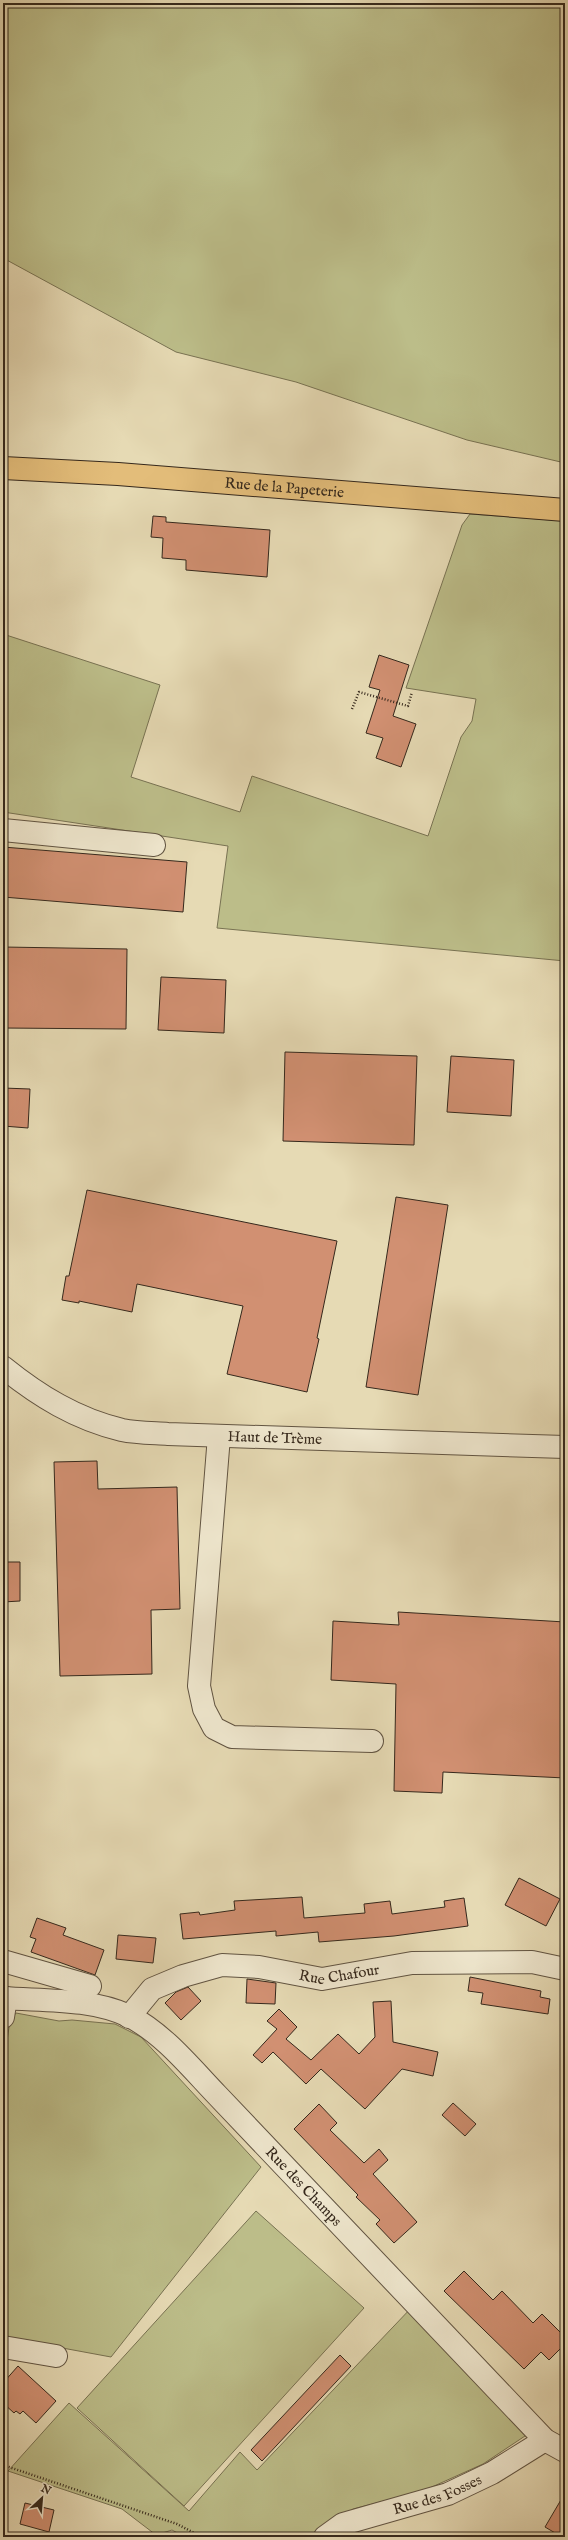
<svg xmlns="http://www.w3.org/2000/svg" width="568" height="2540" viewBox="0 0 568 2540" font-family="'IM FELL English',serif">
  <style>
    .green { fill: #bcbd89; stroke: #787252 }
    .building { fill: #d19072; stroke: #35281c }
    .lines { fill: none; stroke-linecap: round; stroke-linejoin: round }
    .minor-casing { stroke: #615442; stroke-width: 24 }
    .major-casing { stroke: #35281c; stroke-width: 24 }
    .path { stroke: #35281c; stroke-width: 2.5; stroke-dasharray: 1 2; stroke-linecap: butt }
    .minor { stroke: #efe7ce; stroke-width: 22 }
    .major { stroke: #e3bd7a; stroke-width: 22 }
    .labels { text-anchor: middle; stroke-width: 3; stroke-linejoin: round; paint-order: stroke }
    .street-label { font-size: 15px; fill: #35281c; stroke: #efe7ce }
  </style>
  <rect width="100%" height="100%" fill="#e6dab4"/>
  <filter id="stains"><feTurbulence type="fractalNoise" baseFrequency=".005" numOctaves="4"/><feColorMatrix values="0 0 0 0 .2 0 0 0 0 .09 0 0 0 0 .02 0 0 0 .5 -.17"/></filter>
  <radialGradient id="worn" r=".72"><stop offset=".6" stop-color="#630" stop-opacity="0"/><stop offset="1" stop-color="#630" stop-opacity=".3"/></radialGradient>
  <g class="green">
    <polygon points="3,3 565,3 565,463 467,440 296,382 176,352 3,258"/>
    <polygon points="470,514 565,521 565,961 217,928 228,846 3,812 3,634 160,685 131,777 240,812 252,776 428,836 461,737 472,721 476,699 406,688 462,525"/>
    <polygon points="16,2013 59,2021 72,2020 115,2024 141,2037 261,2167 111,2357 3,2337 3,2067 10,2021"/>
    <polygon points="256,2211 364,2308 184,2506 77,2408"/>
    <polygon points="413,2306 534,2430 483,2464 423,2491 353,2509 315,2537 185,2537 172,2530 156,2535 122,2509 8,2471 69,2403 189,2511 240,2452 257,2470"/>
  </g>
  <g class="building">
    <polygon points="153,516 166,517 166,522 270,530 267,577 186,570 186,560 162,558 163,538 151,537"/>
    <polygon points="379,655 409,665 393,716 416,724 401,767 376,758 383,738 366,733 380,690 369,687"/>
    <polygon points="3,847 187,862 183,912 3,897"/>
    <polygon points="3,947 127,949 126,1029 3,1028"/>
    <polygon points="161,977 226,980 224,1033 158,1030"/>
    <polygon points="285,1052 417,1056 414,1145 283,1141"/>
    <polygon points="451,1056 514,1060 511,1116 447,1112"/>
    <polygon points="3,1088 30,1089 28,1128 3,1126"/>
    <polygon points="87,1190 337,1241 317,1338 319,1339 307,1392 227,1374 243,1306 137,1284 132,1312 79,1301 79,1303 62,1300 66,1276 69,1276"/>
    <polygon points="396,1197 448,1205 418,1395 366,1387"/>
    <polygon points="97,1461 98,1489 177,1487 180,1609 151,1610 152,1674 60,1676 54,1462"/>
    <polygon points="3,1562 20,1562 20,1601 3,1602"/>
    <polygon points="398,1612 565,1622 565,1778 443,1772 442,1793 394,1791 396,1684 331,1680 333,1621 399,1625"/>
    <polygon points="519,1878 560,1899 546,1926 505,1905"/>
    <polygon points="302,1897 304,1918 365,1913 364,1904 390,1901 392,1914 445,1907 444,1901 464,1898 468,1926 394,1936 319,1942 318,1932 276,1936 276,1931 183,1939 180,1914 199,1912 200,1915 235,1910 234,1901"/>
    <polygon points="37,1918 66,1928 63,1935 104,1950 95,1975 31,1952 36,1939 30,1937"/>
    <polygon points="118,1935 156,1938 153,1963 116,1959"/>
    <polygon points="470,1977 541,1991 540,1997 550,1999 548,2014 481,2004 483,1993 468,1991"/>
    <polygon points="247,1979 276,1983 275,2004 246,2003"/>
    <polygon points="188,1987 201,2001 181,2020 165,2003 176,1992"/>
    <polygon points="391,2001 393,2042 438,2052 433,2076 402,2069 365,2109 321,2069 306,2084 273,2052 262,2063 253,2055 277,2029 267,2021 279,2009 297,2027 286,2039 311,2060 338,2034 359,2054 375,2037 373,2002"/>
    <polygon points="453,2103 476,2124 465,2136 442,2115"/>
    <polygon points="319,2104 337,2123 330,2130 364,2163 379,2149 388,2160 373,2174 417,2222 394,2243 376,2224 380,2220 356,2197 358,2195 294,2129"/>
    <polygon points="464,2271 493,2300 502,2291 533,2323 542,2314 565,2337 565,2344 549,2360 541,2352 524,2369 444,2291"/>
    <polygon points="340,2355 351,2366 262,2461 251,2450"/>
    <polygon points="18,2366 56,2401 36,2423 23,2411 20,2414 16,2411 14,2413 3,2403 3,2383"/>
    <polygon points="565,2493 565,2537 562,2537 545,2527"/>
    <polygon points="25,2503 54,2510 49,2532 20,2524"/>
  </g>
  <g class="lines">
    <g class="minor-casing">
      <g id="minor">
        <polyline points="3,830 154,845"/>
        <path id="s1" d="M3,1367C39,1396 76,1419 122,1430C136,1433 153,1433 168,1434L565,1447"/>
        <polyline points="219,1436 199,1686 204,1709 214,1728 232,1737 372,1741"/>
        <polyline points="3,1961 90,1986"/>
        <path id="s2" d="M3,1998C45,2001 90,1998 129,2016C163,2033 191,2068 217,2095L545,2440L565,2451"/>
        <polyline points="3,2017 6,1998"/>
        <path id="s3" d="M129,2017L152,1989L183,1976L222,1965L259,1967L322,1979L412,1963L532,1962L565,1969"/>
        <polyline points="3,2347 56,2356"/>
        <path id="s4" d="M325,2537L343,2524L448,2494L492,2473L545,2440"/>
      </g>
    </g>
    <g class="major-casing">
      <g id="major">
        <path id="s5" d="M3,468L118,474L565,510"/>
      </g>
    </g>
    <g class="path">
      <polyline points="352,709 359,692 408,706 412,692"/>
      <polyline points="3,2465 177,2524 202,2537"/>
    </g>
    <use href="#minor" class="minor"/>
    <use href="#major" class="major"/>
  </g>
  <g class="labels">
    <g class="street-label">
      <text dy="5" stroke="none"><textPath href="#s5" startOffset="282">Rue de la Papeterie</textPath></text>
      <text dy="5" stroke="none"><textPath href="#s1" startOffset="289">Haut de Trème</textPath></text>
      <text dy="5" stroke="none"><textPath href="#s3" startOffset="229">Rue Chafour</textPath></text>
      <text dy="5" stroke="none"><textPath href="#s2" startOffset="373">Rue des Champs</textPath></text>
      <text dy="5" stroke="none"><textPath href="#s4" startOffset="121">Rue des Fosses</textPath></text>
    </g>
  </g>
  <rect width="568" height="2540" fill="none" stroke="#e6dab4" stroke-width="16"/>
  <rect x="4" y="4" width="560" height="2532" fill="none" stroke="#35281c" stroke-width="2"/>
  <rect x="8" y="8" width="552" height="2524" fill="none" stroke="#35281c"/>
  <g transform="translate(42 2498) rotate(26)" stroke="#efe7ce" stroke-width="3" paint-order="stroke">
  <path d="M0-3L7 15L0 10L-7 15Z" fill="#35281c"/>
  <text y="-6" font-size="11" font-weight="bold" text-anchor="middle" fill="#35281c">N</text>
  </g>
  <rect width="100%" height="100%" filter="url(#stains)"/>
  <rect width="100%" height="100%" fill="url(#worn)"/>
</svg>
